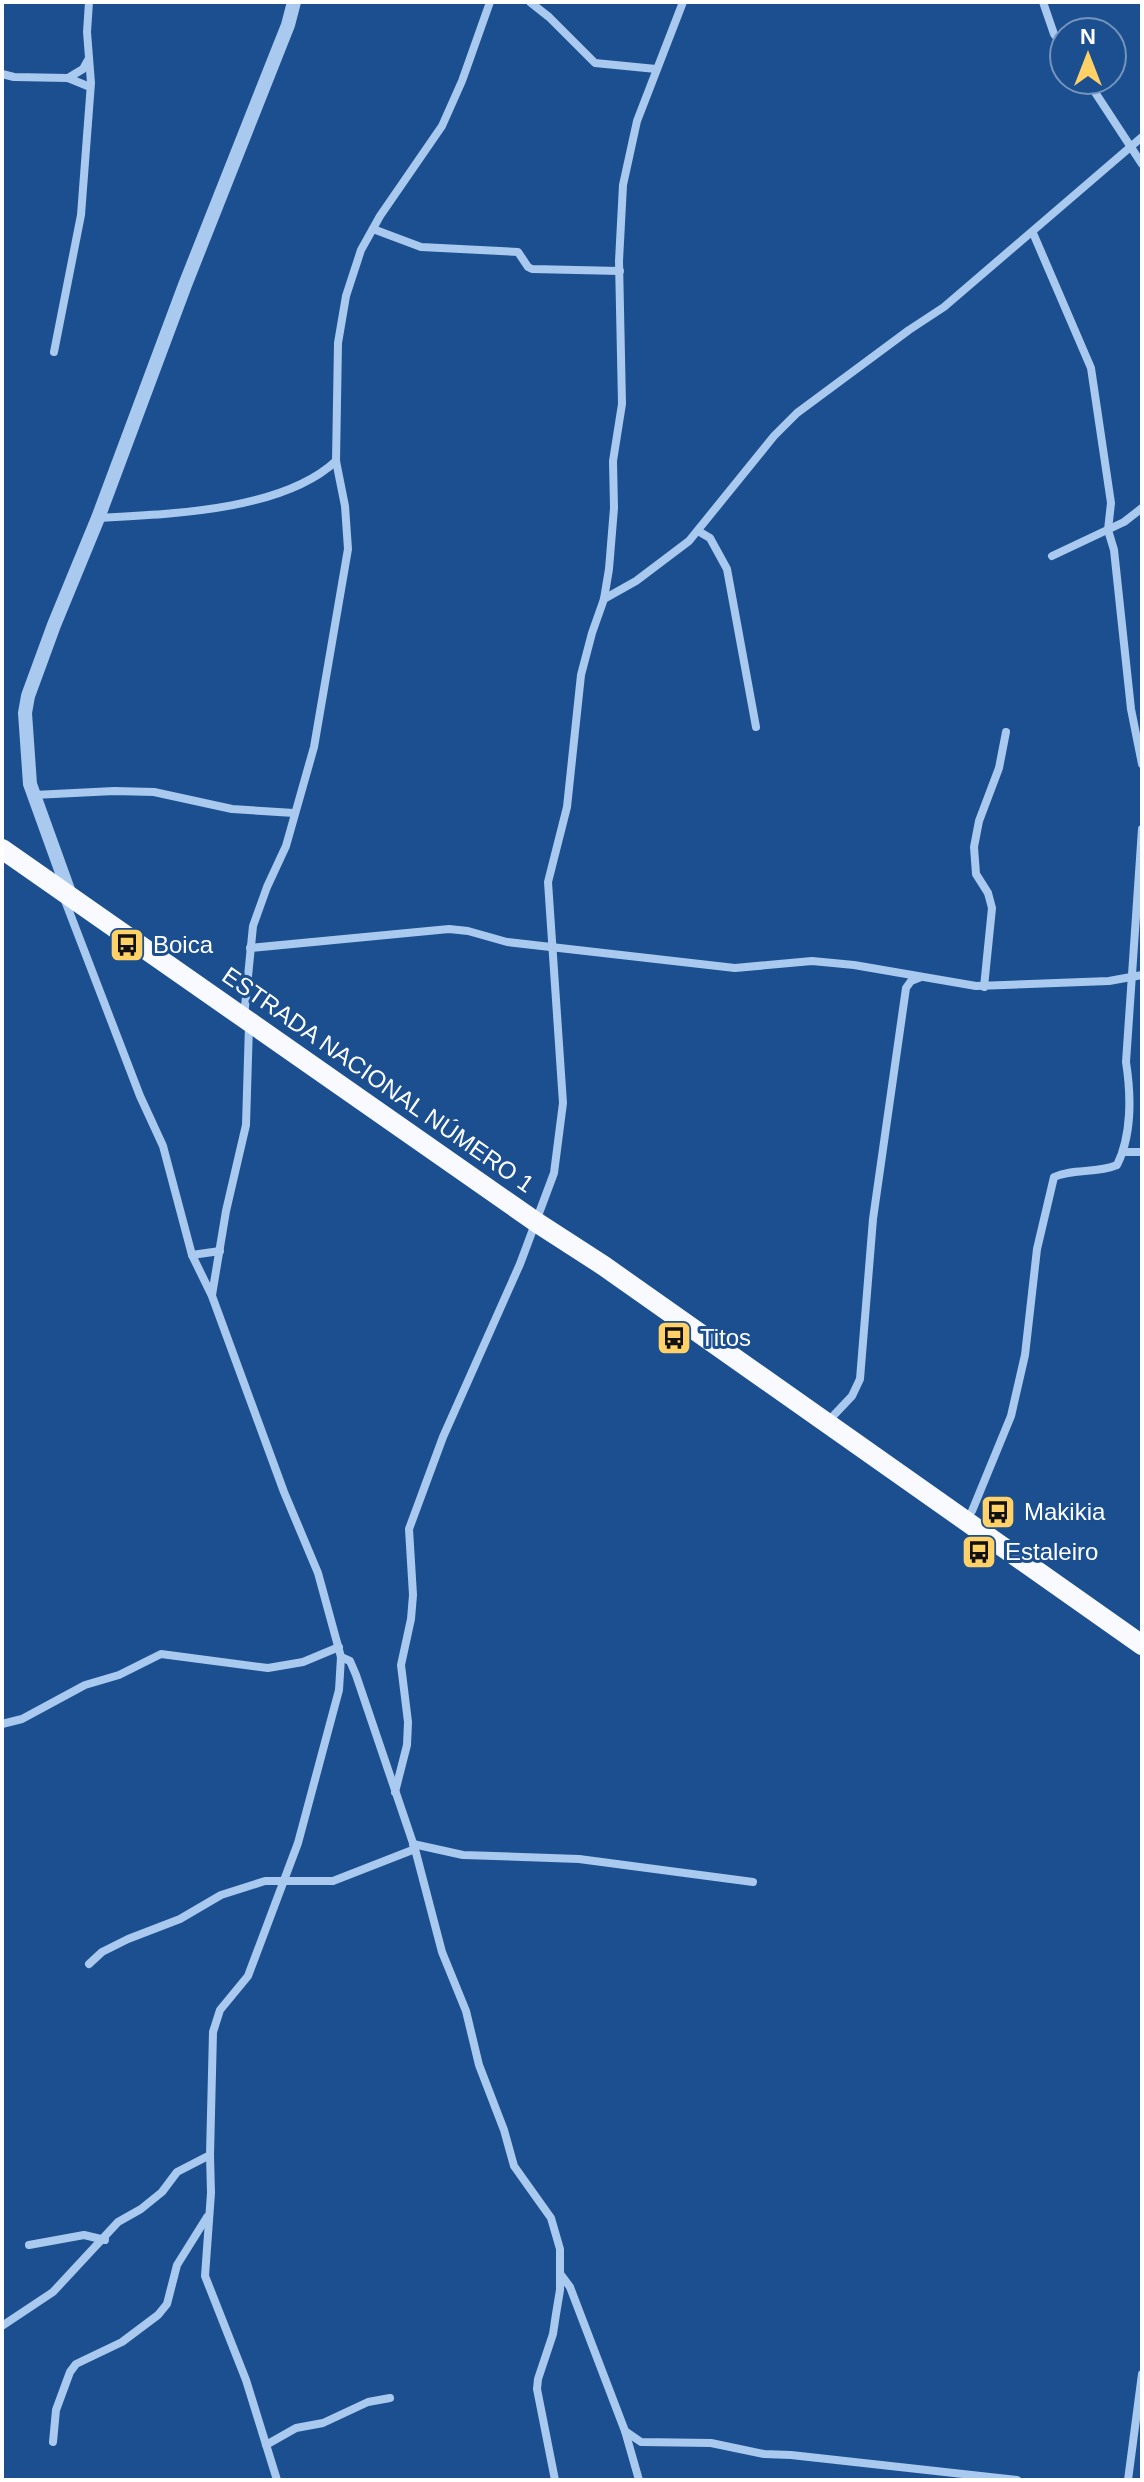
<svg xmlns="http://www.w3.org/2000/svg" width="1144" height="2482" viewBox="0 0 1144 2482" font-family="Arial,sans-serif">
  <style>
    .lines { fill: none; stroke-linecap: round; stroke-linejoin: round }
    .minor { stroke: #a9c9ee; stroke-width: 8 }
    .tertiary { stroke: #a9c9ee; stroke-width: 14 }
    .trunk { stroke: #f8faff; stroke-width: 20 }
    .labels { text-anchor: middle; stroke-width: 6; stroke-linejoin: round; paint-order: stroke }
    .poi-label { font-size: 24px; fill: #fff; stroke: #1b4f8f; text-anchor: start }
    .street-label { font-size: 24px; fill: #fff; stroke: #1b4f8f }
  </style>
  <rect width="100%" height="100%" fill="#1b4f8f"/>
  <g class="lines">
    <g class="minor">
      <polyline points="530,2 549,17 595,63 656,69"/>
      <polyline points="1043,2 1054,34 1064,48"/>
      <polyline points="2,74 14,77 68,78 90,87"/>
      <polyline points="68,78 83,69 88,60"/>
      <polyline points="1087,80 1142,164"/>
      <polyline points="373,229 421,247 518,252 528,267 532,269 620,271"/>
      <polyline points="1033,233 1091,368 1111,503 1108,530 1114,550 1131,709 1142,764"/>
      <polyline points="54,352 81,215 91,83 87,32 89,2"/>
      <path d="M98,518C170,514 282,511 336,461"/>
      <polyline points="698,531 710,538 727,569 756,727"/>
      <polyline points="1052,556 1124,522 1142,508"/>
      <polyline points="604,599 636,581 689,541 774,436 797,413 909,330 944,307 1142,137"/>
      <polyline points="34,795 114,791 154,792 232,809 294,813"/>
      <polyline points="64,898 140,1096 163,1146 192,1255 212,1296 284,1492 318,1573 341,1657 339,1690 298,1843 248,1976 220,2010 213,2032 210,2155 211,2193 205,2276 246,2380 277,2480"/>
      <polyline points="250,948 449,929 468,931 507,942 735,968 812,961 854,965 976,986 1109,981 1142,975"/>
      <polyline points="984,987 992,908 988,893 976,874 974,847 979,821 999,768 1006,732"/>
      <polyline points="244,1017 253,926 267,887 286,846 314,747 348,549 345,506 336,461 338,343 346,296 361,250 380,216 442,126 462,81 490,2"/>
      <polyline points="1124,1152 1142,1152"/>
      <polyline points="192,1255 220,1251"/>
      <polyline points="212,1295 226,1211 246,1125 249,1025"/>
      <polyline points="834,1415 852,1396 860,1379 873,1219 906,988 911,981 921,977"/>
      <path d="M972,1511L1011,1416L1025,1355L1037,1249L1054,1177C1073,1168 1096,1174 1117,1165C1132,1135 1131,1094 1126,1062L1142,829"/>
      <polyline points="341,1657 350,1661 356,1675 415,1849 442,1952 466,2011 479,2065 504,2130 514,2166 551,2218 560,2249 560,2290 556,2314 553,2334 538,2379 537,2389 555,2480"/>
      <polyline points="2,1724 22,1719 85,1685 119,1675 161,1654 268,1668 303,1662 339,1647"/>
      <polyline points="395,1792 407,1745 408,1722 401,1665 411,1619 413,1595 409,1529 443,1437 520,1264 554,1173 563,1103 548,882 567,807 581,675 592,633 604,599 609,569 614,508 613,461 622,404 619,261 623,185 637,121 683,2"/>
      <polyline points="413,1844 463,1855 579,1859 753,1882"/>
      <polyline points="89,1964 102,1952 128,1939 180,1919 221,1895 265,1881 333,1881 415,1849"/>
      <polyline points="29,2245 84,2235 105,2240"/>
      <polyline points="561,2275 570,2287 625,2431 641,2442 711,2443 764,2454 791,2455 1017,2480"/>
      <polyline points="2,2326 53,2292 118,2222 141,2209 162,2192 177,2172 210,2155"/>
      <polyline points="625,2431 639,2480"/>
      <polyline points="53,2442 56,2410 70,2372 76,2364 122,2342 158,2315 167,2304 177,2265 207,2217"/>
      <polyline points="266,2445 296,2428 323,2423 368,2402 390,2398"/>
      <polyline points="1128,2480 1142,2374"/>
    </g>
    <polyline class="tertiary" points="70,895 30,784 25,713 28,696 54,625 98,518 185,285 288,25 294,2"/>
    <polyline class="trunk" points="2,849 536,1222 604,1266 1142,1645"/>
  </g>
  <defs>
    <g id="bus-square" transform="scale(1.8)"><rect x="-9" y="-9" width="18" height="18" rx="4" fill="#ffd166" stroke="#1b4f8f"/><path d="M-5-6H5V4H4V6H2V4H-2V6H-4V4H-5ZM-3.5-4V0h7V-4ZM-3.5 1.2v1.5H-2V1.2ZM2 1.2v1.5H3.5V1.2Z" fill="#111"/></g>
  </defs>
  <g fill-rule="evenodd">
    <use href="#bus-square" x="127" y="945"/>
    <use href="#bus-square" x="674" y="1338"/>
    <use href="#bus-square" x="998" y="1512"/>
    <use href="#bus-square" x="979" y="1552"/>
  </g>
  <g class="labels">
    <g class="poi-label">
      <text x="153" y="953">Boica</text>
      <text x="700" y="1346">Titos</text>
      <text x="1024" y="1520">Makikia</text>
      <text x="1005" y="1560">Estaleiro</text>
    </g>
    <g class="street-label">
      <text transform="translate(378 1080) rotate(35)" y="8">ESTRADA NACIONAL NÚMERO 1</text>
    </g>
  </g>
  <rect width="1144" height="2482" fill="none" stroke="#ffffff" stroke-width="8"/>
  <g transform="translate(1088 56)"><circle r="38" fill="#1b4f8f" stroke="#7695bc" stroke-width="2"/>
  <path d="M0-6L14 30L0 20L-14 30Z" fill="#ffd166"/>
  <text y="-12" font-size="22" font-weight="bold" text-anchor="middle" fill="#ffffff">N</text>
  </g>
</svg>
